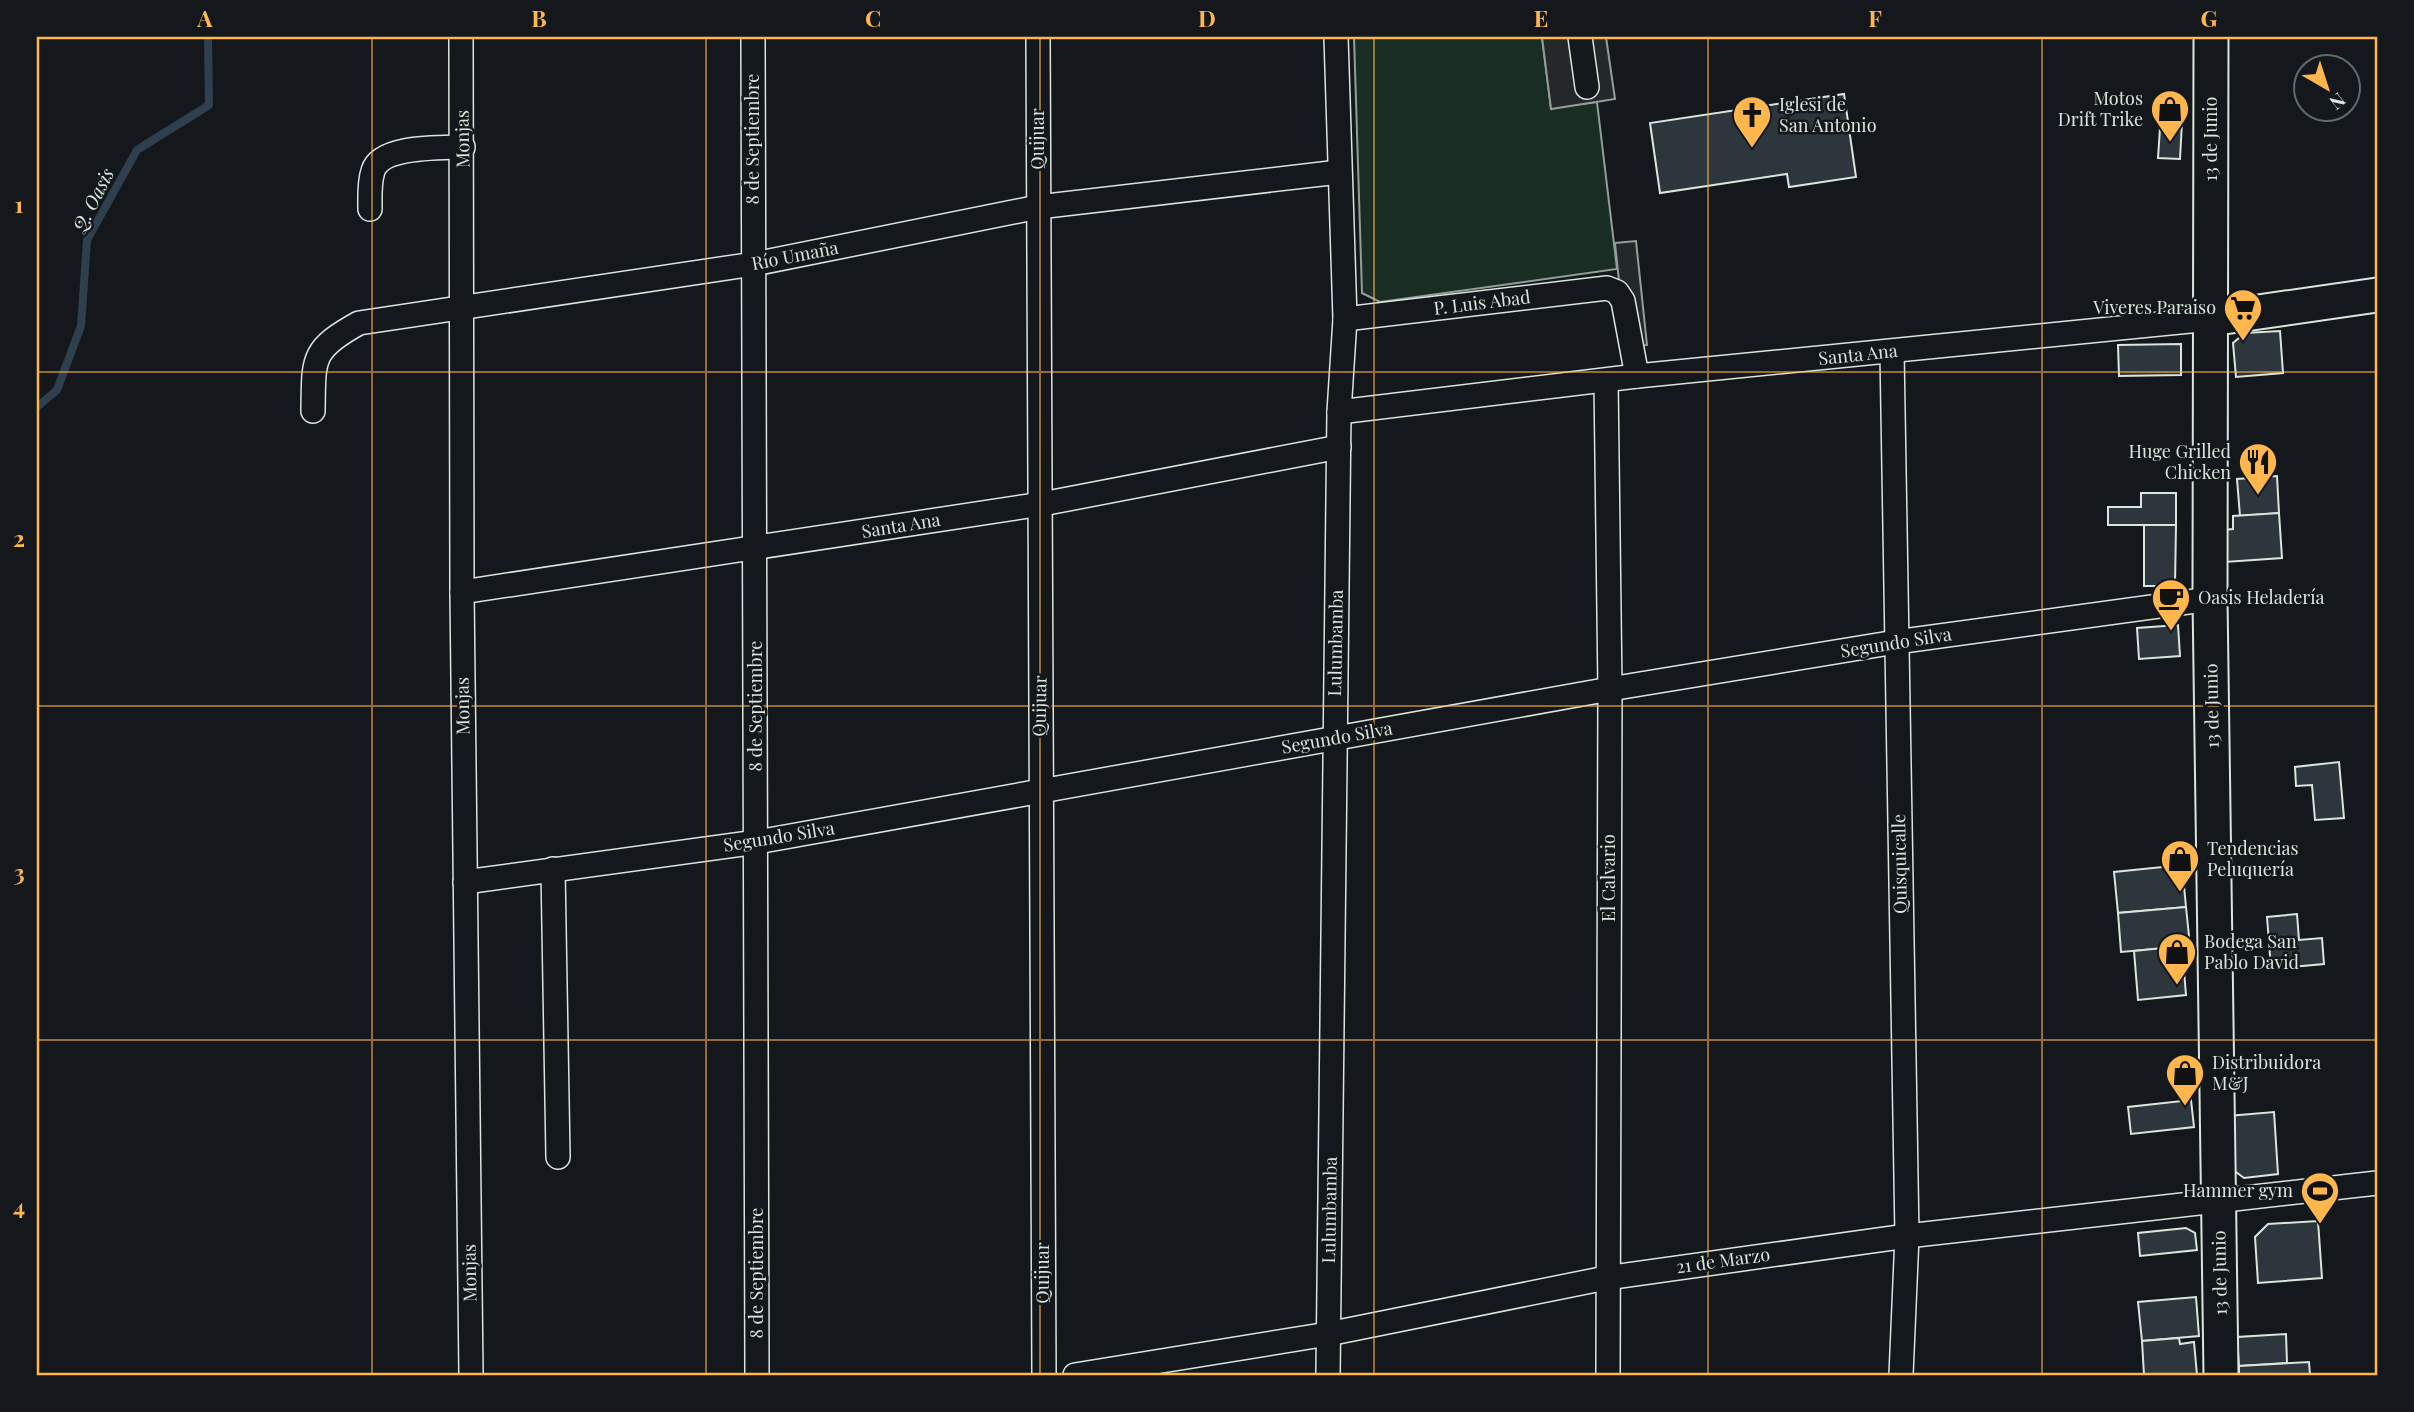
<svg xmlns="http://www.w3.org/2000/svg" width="2414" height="1412" viewBox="0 0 2414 1412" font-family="'Playfair Display',serif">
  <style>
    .green { fill: #1a2d24; stroke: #939e99; stroke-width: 2 }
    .parking { fill: #24282b; stroke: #939e99; stroke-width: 2 }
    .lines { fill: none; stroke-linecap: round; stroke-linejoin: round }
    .stream { stroke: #2f3f4d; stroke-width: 8 }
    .building { fill: #2c363c; stroke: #d8e6dc; stroke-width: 2 }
    .street-casing { stroke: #d8e6dc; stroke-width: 26 }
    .secondary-casing { stroke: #d8e6dc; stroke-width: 37 }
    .street { stroke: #14181c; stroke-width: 23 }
    .secondary { stroke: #14181c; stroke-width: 33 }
    .grid { fill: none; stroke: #ffb74d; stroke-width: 2; stroke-opacity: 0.55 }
    .labels { text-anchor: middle; stroke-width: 5; stroke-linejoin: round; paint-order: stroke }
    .poi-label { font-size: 18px; fill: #d8e6dc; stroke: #14181c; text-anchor: start }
    .street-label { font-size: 18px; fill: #d8e6dc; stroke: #14181c }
    .water-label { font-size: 19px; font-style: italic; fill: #d8e6dc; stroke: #14181c }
    .neatline { fill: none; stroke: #ffb74d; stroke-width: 2.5 }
    .grid-label { font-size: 23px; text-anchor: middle; font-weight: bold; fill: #ffb74d }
  </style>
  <rect width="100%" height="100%" fill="#14181c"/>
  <polygon class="green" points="1354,37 1542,37 1551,108 1597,102 1617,269 1380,302 1362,293"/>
  <g class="parking">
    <polygon points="1542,37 1606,37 1615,99 1551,109"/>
    <polygon points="1636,241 1647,345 1626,348 1615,243"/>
  </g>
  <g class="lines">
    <polyline class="stream" points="37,407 57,390 81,326 87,240 137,150 209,105 208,37"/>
  </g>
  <g class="building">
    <polygon points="1844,94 1856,177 1789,187 1787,174 1660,193 1650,123"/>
    <polygon points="2182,122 2180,159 2158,158 2160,128"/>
    <polygon points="2280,331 2283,373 2236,377 2233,343 2245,333"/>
    <polygon points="2181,344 2181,375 2119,376 2118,345"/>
    <polygon points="2277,476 2279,513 2240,516 2237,479"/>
    <polygon points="2141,493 2176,493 2176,525 2108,525 2108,507 2141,507"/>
    <polygon points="2279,513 2282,558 2225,562 2223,530 2233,529 2233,516"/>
    <polygon points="2144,525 2176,525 2175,586 2144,586"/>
    <polygon points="2178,625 2180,656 2139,659 2137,628"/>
    <polygon points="2339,762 2344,818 2315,820 2312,785 2296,786 2295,767"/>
    <polygon points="2182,865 2186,907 2118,913 2114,872"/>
    <polygon points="2186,907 2190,946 2121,952 2118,913"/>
    <polygon points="2297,914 2299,940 2322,938 2324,964 2271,969 2267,917"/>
    <polygon points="2182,946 2186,995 2138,1000 2134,951"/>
    <polygon points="2191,1100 2194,1127 2131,1134 2128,1107"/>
    <polygon points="2274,1112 2278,1174 2244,1178 2232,1169 2228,1116"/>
    <polygon points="2318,1221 2322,1278 2258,1283 2255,1237 2268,1224"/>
    <polygon points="2186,1228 2195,1233 2197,1250 2140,1256 2138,1233"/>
    <polygon points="2196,1297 2199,1336 2142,1341 2138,1302"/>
    <polygon points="2286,1334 2287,1363 2239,1366 2237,1337"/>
    <polygon points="2179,1338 2180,1344 2194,1342 2197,1375 2144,1375 2142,1341"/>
    <polygon points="2309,1362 2310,1375 2239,1375 2239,1366"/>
  </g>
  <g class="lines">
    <g class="street-casing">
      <g id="street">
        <polyline points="461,37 462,592 471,1375"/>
        <polyline points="753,37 757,1375"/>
        <polyline points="1038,37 1044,1375"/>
        <polyline points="1580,37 1587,87"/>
        <path d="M370,209C370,197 369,183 373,171C381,145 441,148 463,147"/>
        <polyline points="1345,319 1607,288 1617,292 1623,301 1637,376"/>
        <polyline points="1892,352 1907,1236 1901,1375"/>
        <polyline points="1606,381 1610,689 1608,1375"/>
        <path d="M313,411C314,359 310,350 359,323L754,264L1038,207L1339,172"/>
        <polyline points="1339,412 1637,376 2210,319"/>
        <polyline points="462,592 1042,504 1339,447"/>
        <polyline points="553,869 558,1157"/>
        <polyline points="465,882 757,842 1610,689 1896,642 2210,599"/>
        <polyline points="1075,1375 1328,1334 1606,1278 1907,1236 2377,1183"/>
        <polyline points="1328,1375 1339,412 1345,319 1336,37"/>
      </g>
    </g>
    <g class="secondary-casing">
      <g id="secondary">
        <polyline points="2211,37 2210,599 2221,1375"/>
        <polyline points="2210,319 2377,295"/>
      </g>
    </g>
    <use href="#street" class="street"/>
    <use href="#secondary" class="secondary"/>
  </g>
  <path class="grid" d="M372,37V1375M706,37V1375M1040,37V1375M1374,37V1375M1708,37V1375M2042,37V1375M37,372H2377M37,706H2377M37,1040H2377"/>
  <defs>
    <g id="shop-pin" transform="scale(2.0125)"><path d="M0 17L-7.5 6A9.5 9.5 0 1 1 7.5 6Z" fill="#ffb74d" stroke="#14181c"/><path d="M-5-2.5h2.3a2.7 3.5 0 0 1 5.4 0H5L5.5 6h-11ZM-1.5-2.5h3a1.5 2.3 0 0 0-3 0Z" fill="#111"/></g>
    <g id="church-pin" transform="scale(2.0125)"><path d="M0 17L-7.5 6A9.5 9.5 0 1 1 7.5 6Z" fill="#ffb74d" stroke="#14181c"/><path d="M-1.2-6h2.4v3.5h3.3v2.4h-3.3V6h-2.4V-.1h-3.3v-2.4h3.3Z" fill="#111"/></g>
    <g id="supermarket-pin" transform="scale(2.0125)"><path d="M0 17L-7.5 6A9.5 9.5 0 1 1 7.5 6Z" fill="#ffb74d" stroke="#14181c"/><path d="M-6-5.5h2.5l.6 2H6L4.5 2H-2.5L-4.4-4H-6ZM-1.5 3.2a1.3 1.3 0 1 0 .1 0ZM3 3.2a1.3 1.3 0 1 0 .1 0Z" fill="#111"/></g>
    <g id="restaurant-pin" transform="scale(2.0125)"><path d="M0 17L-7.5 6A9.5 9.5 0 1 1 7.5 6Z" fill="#ffb74d" stroke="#14181c"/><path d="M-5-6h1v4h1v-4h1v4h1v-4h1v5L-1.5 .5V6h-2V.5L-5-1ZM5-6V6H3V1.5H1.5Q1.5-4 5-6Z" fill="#111"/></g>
    <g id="cafe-pin" transform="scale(2.0125)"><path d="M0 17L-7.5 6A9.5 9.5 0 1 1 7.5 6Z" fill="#ffb74d" stroke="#14181c"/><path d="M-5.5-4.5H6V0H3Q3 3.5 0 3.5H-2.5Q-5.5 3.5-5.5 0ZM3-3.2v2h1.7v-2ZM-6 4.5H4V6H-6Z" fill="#111"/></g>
    <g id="stadium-pin" transform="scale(2.0125)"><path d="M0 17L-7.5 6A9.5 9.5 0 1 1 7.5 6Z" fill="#ffb74d" stroke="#14181c"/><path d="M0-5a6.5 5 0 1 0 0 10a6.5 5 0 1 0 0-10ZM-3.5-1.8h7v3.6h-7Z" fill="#111"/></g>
  </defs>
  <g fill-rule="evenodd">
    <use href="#shop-pin" x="2170" y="109"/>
    <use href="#church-pin" x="1752" y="115"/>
    <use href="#supermarket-pin" x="2243" y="308"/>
    <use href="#restaurant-pin" x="2258" y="462"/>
    <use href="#cafe-pin" x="2171" y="598"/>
    <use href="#shop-pin" x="2180" y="859"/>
    <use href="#shop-pin" x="2177" y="952"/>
    <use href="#shop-pin" x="2185" y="1073"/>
    <use href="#stadium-pin" x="2320" y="1191"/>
  </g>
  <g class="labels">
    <g class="poi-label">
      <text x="2143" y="105" text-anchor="end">Motos<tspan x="2143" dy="21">Drift Trike</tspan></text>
      <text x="1779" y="111">Iglesi de<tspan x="1779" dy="21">San Antonio</tspan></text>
      <text x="2216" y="314" text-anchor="end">Viveres Paraiso</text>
      <text x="2231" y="458" text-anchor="end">Huge Grilled<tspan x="2231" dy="21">Chicken</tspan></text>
      <text x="2198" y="604">Oasis Heladería</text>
      <text x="2207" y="855">Tendencias<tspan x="2207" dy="21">Peluquería</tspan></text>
      <text x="2204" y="948">Bodega San<tspan x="2204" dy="21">Pablo David</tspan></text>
      <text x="2212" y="1069">Distribuidora<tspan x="2212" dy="21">M&amp;J</tspan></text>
      <text x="2293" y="1197" text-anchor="end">Hammer gym</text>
    </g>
    <g class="street-label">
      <text transform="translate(463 139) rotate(-91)" y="6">Monjas</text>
      <text transform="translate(753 139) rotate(-90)" y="6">8 de Septiembre</text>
      <text transform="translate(1038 139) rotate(-90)" y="6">Quijuar</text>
      <text transform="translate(2211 139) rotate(-90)" y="6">13 de Junio</text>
      <text transform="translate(795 256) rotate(-11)" y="6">Río Umaña</text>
      <text transform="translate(1482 303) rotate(-7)" y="6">P. Luis Abad</text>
      <text transform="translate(1858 355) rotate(-6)" y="6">Santa Ana</text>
      <text transform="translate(901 526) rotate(-9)" y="6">Santa Ana</text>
      <text transform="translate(1336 643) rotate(-89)" y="6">Lulumbamba</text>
      <text transform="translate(1896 643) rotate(-9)" y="6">Segundo Silva</text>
      <text transform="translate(463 706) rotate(-91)" y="6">Monjas</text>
      <text transform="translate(756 706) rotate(-90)" y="6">8 de Septiembre</text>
      <text transform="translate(1040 706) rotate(-89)" y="6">Quijuar</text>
      <text transform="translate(2212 706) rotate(-91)" y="6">13 de Junio</text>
      <text transform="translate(1337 738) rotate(-10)" y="6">Segundo Silva</text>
      <text transform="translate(779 837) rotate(-9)" y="6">Segundo Silva</text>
      <text transform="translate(1900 864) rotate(-91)" y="6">Quisquicalle</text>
      <text transform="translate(1609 878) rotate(-90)" y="6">El Calvario</text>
      <text transform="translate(1330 1210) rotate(-89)" y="6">Lulumbamba</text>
      <text transform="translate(1723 1261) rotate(-8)" y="6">21 de Marzo</text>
      <text transform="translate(470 1273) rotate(-91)" y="6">Monjas</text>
      <text transform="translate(757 1273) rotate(-90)" y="6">8 de Septiembre</text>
      <text transform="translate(1043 1273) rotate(-90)" y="6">Quijuar</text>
      <text transform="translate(2220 1273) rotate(-91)" y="6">13 de Junio</text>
    </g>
    <g class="water-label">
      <text transform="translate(93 200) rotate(-63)" y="7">Q. Oasis</text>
    </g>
  </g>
  <rect width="2414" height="1412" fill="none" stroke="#14181c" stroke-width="77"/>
  <g transform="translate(2327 88) rotate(141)"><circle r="33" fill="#14181c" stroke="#626a69" stroke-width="2"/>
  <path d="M0-5L12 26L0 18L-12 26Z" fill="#ffb74d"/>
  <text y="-10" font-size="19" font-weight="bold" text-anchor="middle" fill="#d8e6dc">N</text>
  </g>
  <rect x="38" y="38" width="2338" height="1336" class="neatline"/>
  <g class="grid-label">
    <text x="205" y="27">A</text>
    <text x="539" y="27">B</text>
    <text x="873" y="27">C</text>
    <text x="1207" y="27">D</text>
    <text x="1541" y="27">E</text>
    <text x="1875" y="27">F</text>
    <text x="2209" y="27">G</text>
    <text x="19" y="213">1</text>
    <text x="19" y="547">2</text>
    <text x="19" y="881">3</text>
    <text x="19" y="1215">4</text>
  </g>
</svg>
